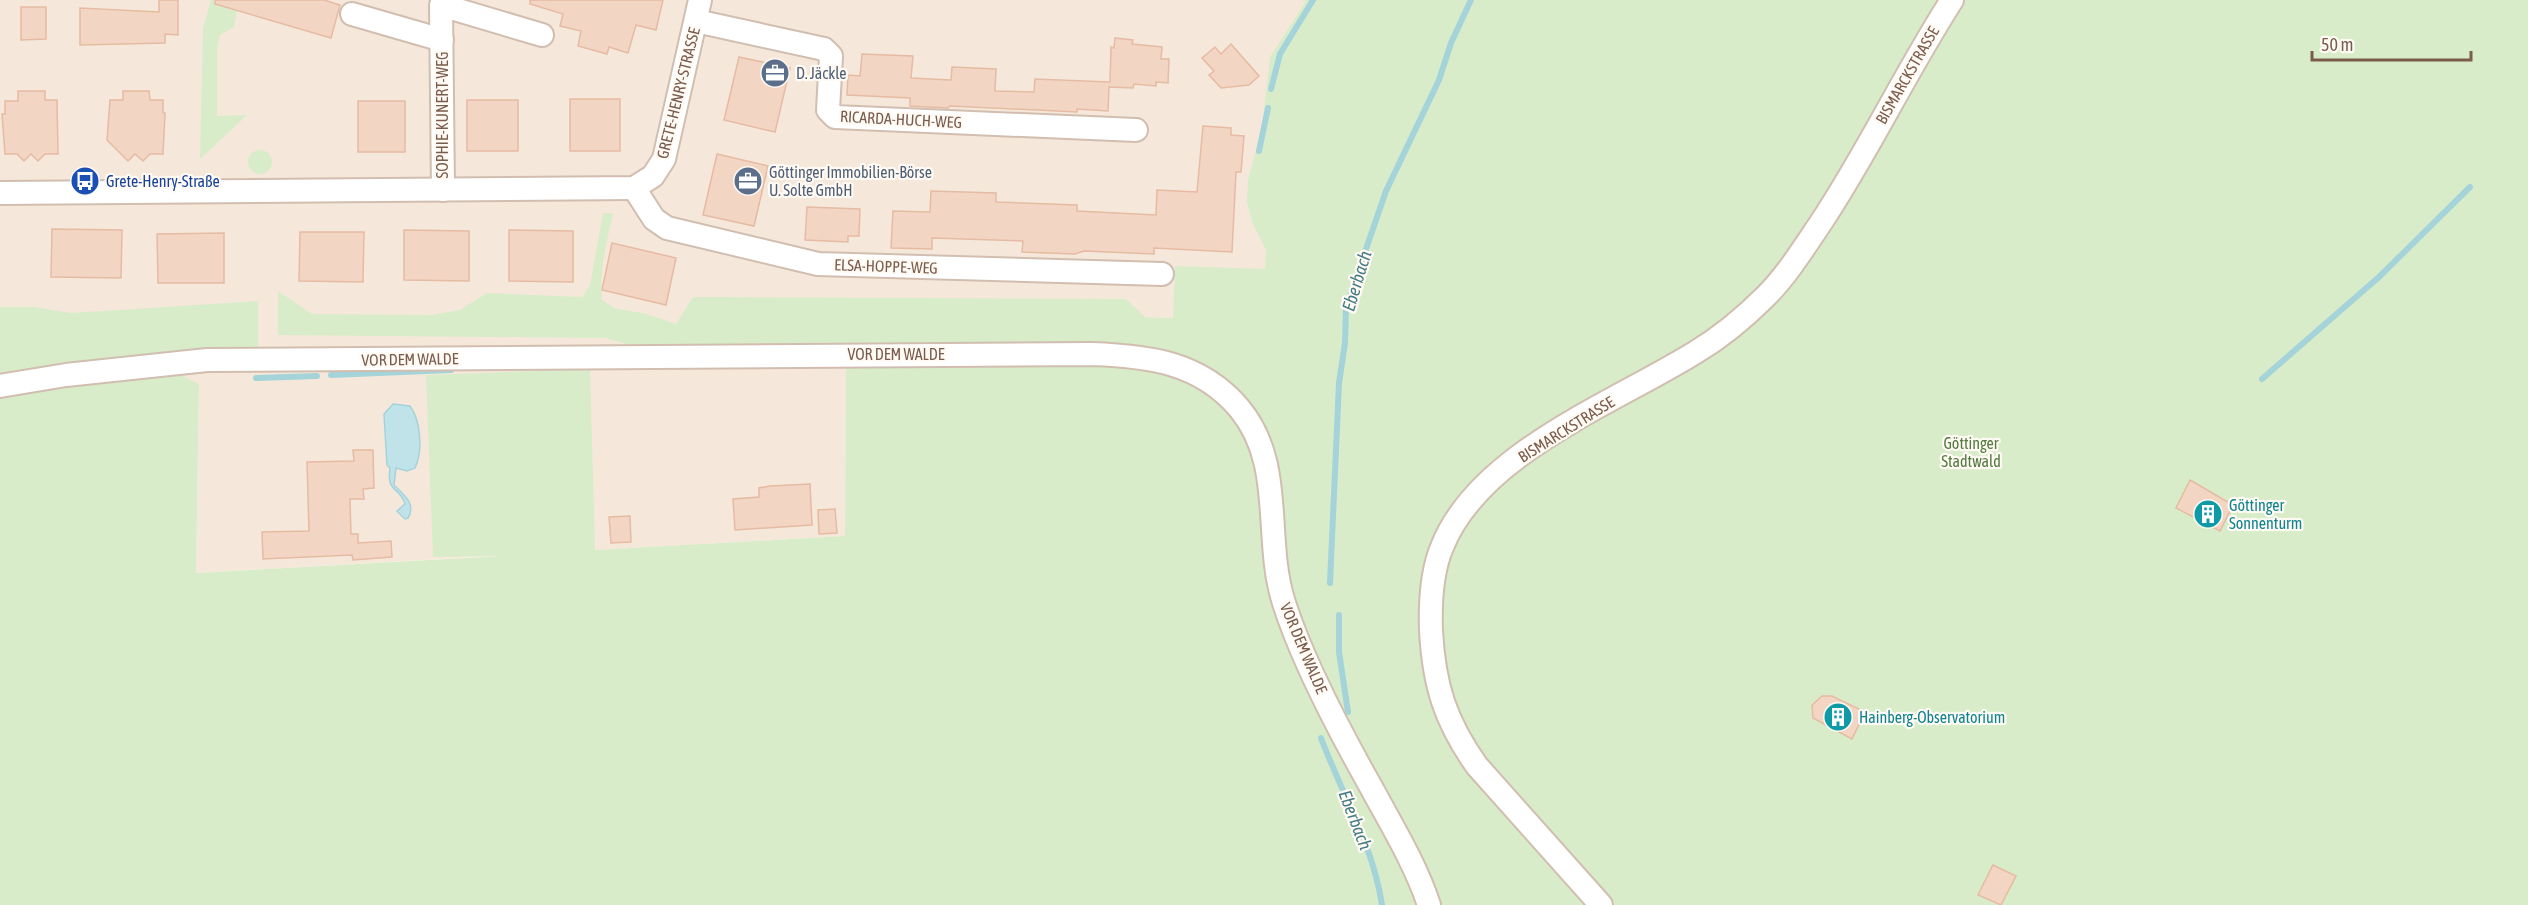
<svg xmlns="http://www.w3.org/2000/svg" width="2528" height="905" viewBox="0 0 2528 905" font-family="'Asap Condensed',sans-serif">
  <style>
    .residential { fill: #f5e8da }
    .green { fill: #d8ecc9 }
    .water { fill: #bfe3e8; stroke: #a5d3da; stroke-width: 1.5 }
    .lines { fill: none; stroke-linecap: round; stroke-linejoin: round }
    .stream { stroke: #a5d3da; stroke-width: 6 }
    .building { fill: #f3d5c3; stroke: #e6bba3; stroke-width: 1.5 }
    .street-casing { stroke: #d1beb0; stroke-width: 26 }
    .street { stroke: #fff; stroke-width: 22 }
    .labels { text-anchor: middle; stroke-width: 4.5; stroke-linejoin: round; paint-order: stroke }
    .service-label { font-size: 16px; fill: #4e5e75; stroke: #fffaf3; text-anchor: start }
    .street-label { font-size: 16px; fill: #7a5c4d; stroke: #fffaf3 }
    .transit-label { font-size: 16px; fill: #164399; stroke: #fffaf3; text-anchor: start }
    .park-label { font-size: 16px; fill: #537a41; stroke: #fffaf3 }
    .culture-label { font-size: 16px; fill: #0d838f; stroke: #fffaf3; text-anchor: start }
    .water-label { font-size: 18px; font-style: italic; fill: #437c86; stroke: #fffaf3 }
  </style>
  <rect width="100%" height="100%" fill="#fdf6ec"/>
  <polygon class="residential" points="0,0 1350,0 1299,295 1174,318 1145,317 846,350 845,536 196,573 199,384 0,395"/>
  <g class="green">
    <polygon points="211,0 239,0 234,27 220,35 217,49 217,116 247,115 200,159 203,28"/>
    <path d="M1300,0H2528V905H0V395L177,373L199,384L196,573L501,556L433,557L426,375L590,369L595,550L845,536L846,350L642,348L605,338L278,335V291L312,314L432,315L460,310L487,293L582,297L590,285L603,213H613C607,242 599,270 602,300L614,308L647,314L676,324L693,297L1126,299L1145,317L1173,318L1175,266L1265,269L1266,250L1253,224L1247,203L1248,180L1262,128L1270,57L1306,1Z"/>
    <circle cx="260" cy="162" r="12"/>
    <polygon points="258,301 258,351 0,375 0,307 35,307 71,313"/>
  </g>
  <path class="water" d="M393,404L410,406C421,421 423,451 415,468L407,471L396,468L394,485C403,494 417,504 408,518L405,519L397,511L405,504C400,486 386,494 390,468L387,465L384,414Z"/>
  <g class="lines">
    <g class="stream">
      <polyline points="1271,89 1280,54 1313,0"/>
      <polyline points="1259,151 1268,108"/>
      <polyline points="331,375 451,370"/>
      <polyline points="256,378 317,376"/>
      <polyline points="2262,379 2379,277 2470,187"/>
      <polyline points="1330,583 1339,383 1345,343 1346,307 1386,191 1439,80 1451,43 1471,0"/>
      <polyline points="1339,615 1339,652 1348,712"/>
      <path d="M1321,738C1342,794 1373,845 1382,905"/>
    </g>
  </g>
  <g class="building">
    <polygon points="159,0 178,0 178,35 165,34 165,43 80,45 80,8 159,12"/>
    <polygon points="215,0 324,0 340,5 331,38 215,4"/>
    <polygon points="530,0 663,0 656,30 636,25 628,53 609,47 607,54 578,46 581,31 560,26 563,14 530,4"/>
    <polygon points="21,7 46,7 46,39 21,40"/>
    <polygon points="1115,38 1133,40 1132,44 1162,47 1161,59 1169,59 1168,83 1156,82 1156,86 1134,84 1133,88 1109,87 1108,111 1077,109 1077,112 950,106 948,108 910,106 910,98 847,95 848,75 860,76 862,54 913,56 911,78 951,80 952,67 996,69 995,91 1034,92 1035,79 1110,82 1111,47 1114,48"/>
    <polygon points="1231,44 1259,76 1249,85 1221,88 1209,75 1214,71 1202,58 1215,47 1221,54"/>
    <polygon points="739,57 790,68 775,132 724,120"/>
    <polygon points="18,91 45,91 45,100 57,100 58,154 45,154 38,161 31,154 24,161 17,154 5,154 2,114 5,114 5,101 18,101"/>
    <polygon points="123,91 149,91 150,100 163,100 163,113 165,113 163,154 150,154 143,161 135,154 128,161 107,140 110,100 123,100"/>
    <rect x="570" y="99" width="50" height="52"/>
    <rect x="467" y="100" width="51" height="51"/>
    <rect x="358" y="101" width="47" height="51"/>
    <polygon points="1203,126 1231,128 1231,135 1244,136 1241,172 1236,172 1232,252 1154,248 1154,254 1084,251 1075,254 1022,252 1023,241 932,238 932,249 891,248 893,211 930,212 931,191 996,193 996,202 1077,205 1077,211 1156,215 1157,190 1197,192"/>
    <polygon points="717,154 768,166 754,226 703,215"/>
    <polygon points="807,207 860,209 859,236 848,236 848,242 805,240"/>
    <polygon points="52,229 122,230 121,278 51,277"/>
    <polygon points="404,230 469,231 469,281 404,280"/>
    <polygon points="509,230 573,231 573,282 509,281"/>
    <polygon points="300,232 364,232 363,282 299,281"/>
    <polygon points="224,233 224,283 158,283 157,234"/>
    <polygon points="612,243 676,258 666,305 602,290"/>
    <polygon points="353,450 373,450 374,488 363,489 364,499 350,499 351,534 358,534 358,543 391,541 392,557 353,560 352,555 263,559 262,532 309,531 307,462 354,461"/>
    <polygon points="2190,480 2233,505 2220,531 2176,508"/>
    <polygon points="810,484 812,525 735,530 733,499 759,497 759,488 770,486"/>
    <polygon points="835,509 837,533 819,534 818,510"/>
    <polygon points="630,516 631,542 611,543 609,517"/>
    <polygon points="1822,696 1832,696 1865,712 1852,739 1813,718 1812,705"/>
    <polygon points="1993,865 2016,876 2001,905 1978,895"/>
  </g>
  <g class="lines">
    <g class="street-casing">
      <g id="street">
        <polyline points="352,14 442,40"/>
        <polyline points="696,21 824,49 831,56 828,110 835,117 1136,130"/>
        <polyline points="634,188 654,219 667,228 818,264 1162,274"/>
        <polyline points="443,190 441,5 542,35"/>
        <polyline points="0,193 634,188 653,176 664,159 700,0"/>
        <path d="M0,386L66,375L207,360L1092,354C1148,356 1200,362 1239,408C1286,464 1263,538 1284,603C1303,663 1340,732 1371,787C1392,826 1415,863 1429,905"/>
        <path d="M1601,905L1477,766C1445,721 1434,685 1431,631C1430,603 1431,573 1442,547C1479,453 1616,402 1696,352C1721,337 1745,317 1766,296C1787,275 1803,249 1820,224C1868,152 1905,73 1952,0"/>
      </g>
    </g>
    <use href="#street" class="street"/>
  </g>
  <defs>
    <g id="office-disc" transform="scale(1.5)"><circle r="9.5" fill="#5c6f8a" stroke="#fffaf3"/><path d="M-6-3h4V-5.5h4V-3h4V5H-6ZM-1-4.5V-3h2v-1.5ZM-6 0V1H6V0Z" fill="#fff"/></g>
    <g id="bus-disc" transform="scale(1.5)"><circle r="9.5" fill="#1a4fb4" stroke="#fffaf3"/><path d="M-5-6H5V4H4V6H2V4H-2V6H-4V4H-5ZM-3.5-4V0h7V-4ZM-3.5 1.2v1.5H-2V1.2ZM2 1.2v1.5H3.5V1.2Z" fill="#fff"/></g>
    <g id="building-disc" transform="scale(1.5)"><circle r="9.5" fill="#0f9aa8" stroke="#fffaf3"/><path d="M-4-6H4V6H1V3H-1V6H-4ZM-2.5-4.3h1.7v1.8h-1.7ZM.8-4.3h1.7v1.8H.8ZM-2.5-1h1.7V.8h-1.7ZM.8-1h1.7V.8H.8Z" fill="#fff"/></g>
  </defs>
  <g fill-rule="evenodd">
    <use href="#office-disc" x="775" y="73"/>
    <use href="#bus-disc" x="85" y="181"/>
    <use href="#office-disc" x="748" y="181"/>
    <use href="#building-disc" x="2208" y="514"/>
    <use href="#building-disc" x="1838" y="717"/>
  </g>
  <g class="labels">
    <g class="service-label">
      <text x="796" y="79">D. Jäckle</text>
      <text x="769" y="178">Göttinger Immobilien-Börse<tspan x="769" dy="18">U. Solte GmbH</tspan></text>
    </g>
    <g class="street-label">
      <text transform="translate(1907 75) rotate(-60)" y="6">BISMARCKSTRASSE</text>
      <text transform="translate(678 93) rotate(-76)" y="6">GRETE-HENRY-STRASSE</text>
      <text transform="translate(442 115) rotate(-90)" y="6">SOPHIE-KUNERT-WEG</text>
      <text transform="translate(901 119) rotate(3)" y="6">RICARDA-HUCH-WEG</text>
      <text transform="translate(886 266) rotate(2)" y="6">ELSA-HOPPE-WEG</text>
      <text x="896" y="360">VOR DEM WALDE</text>
      <text transform="translate(410 359) rotate(-1)" y="6">VOR DEM WALDE</text>
      <text transform="translate(1566 429) rotate(-32)" y="6">BISMARCKSTRASSE</text>
      <text transform="translate(1304 648) rotate(67)" y="6">VOR DEM WALDE</text>
    </g>
    <g class="transit-label">
      <text x="106" y="187">Grete-Henry-Straße</text>
    </g>
    <g class="park-label">
      <text x="1971" y="449">Göttinger<tspan x="1971" dy="18">Stadtwald</tspan></text>
    </g>
    <g class="culture-label">
      <text x="2229" y="511">Göttinger<tspan x="2229" dy="18">Sonnenturm</tspan></text>
      <text x="1859" y="723">Hainberg-Observatorium</text>
    </g>
    <g class="water-label">
      <text transform="translate(1357 281) rotate(-73)" y="6">Eberbach</text>
      <text transform="translate(1355 820) rotate(69)" y="6">Eberbach</text>
    </g>
  </g>
  <path d="M2312 51v9h159v-9" fill="none" stroke="#7a5c4d" stroke-width="3"/>
  <text x="2321" y="51" font-size="18" fill="#7a5c4d" stroke="#fffaf3" stroke-width="4.5" paint-order="stroke">50 m</text>
</svg>
